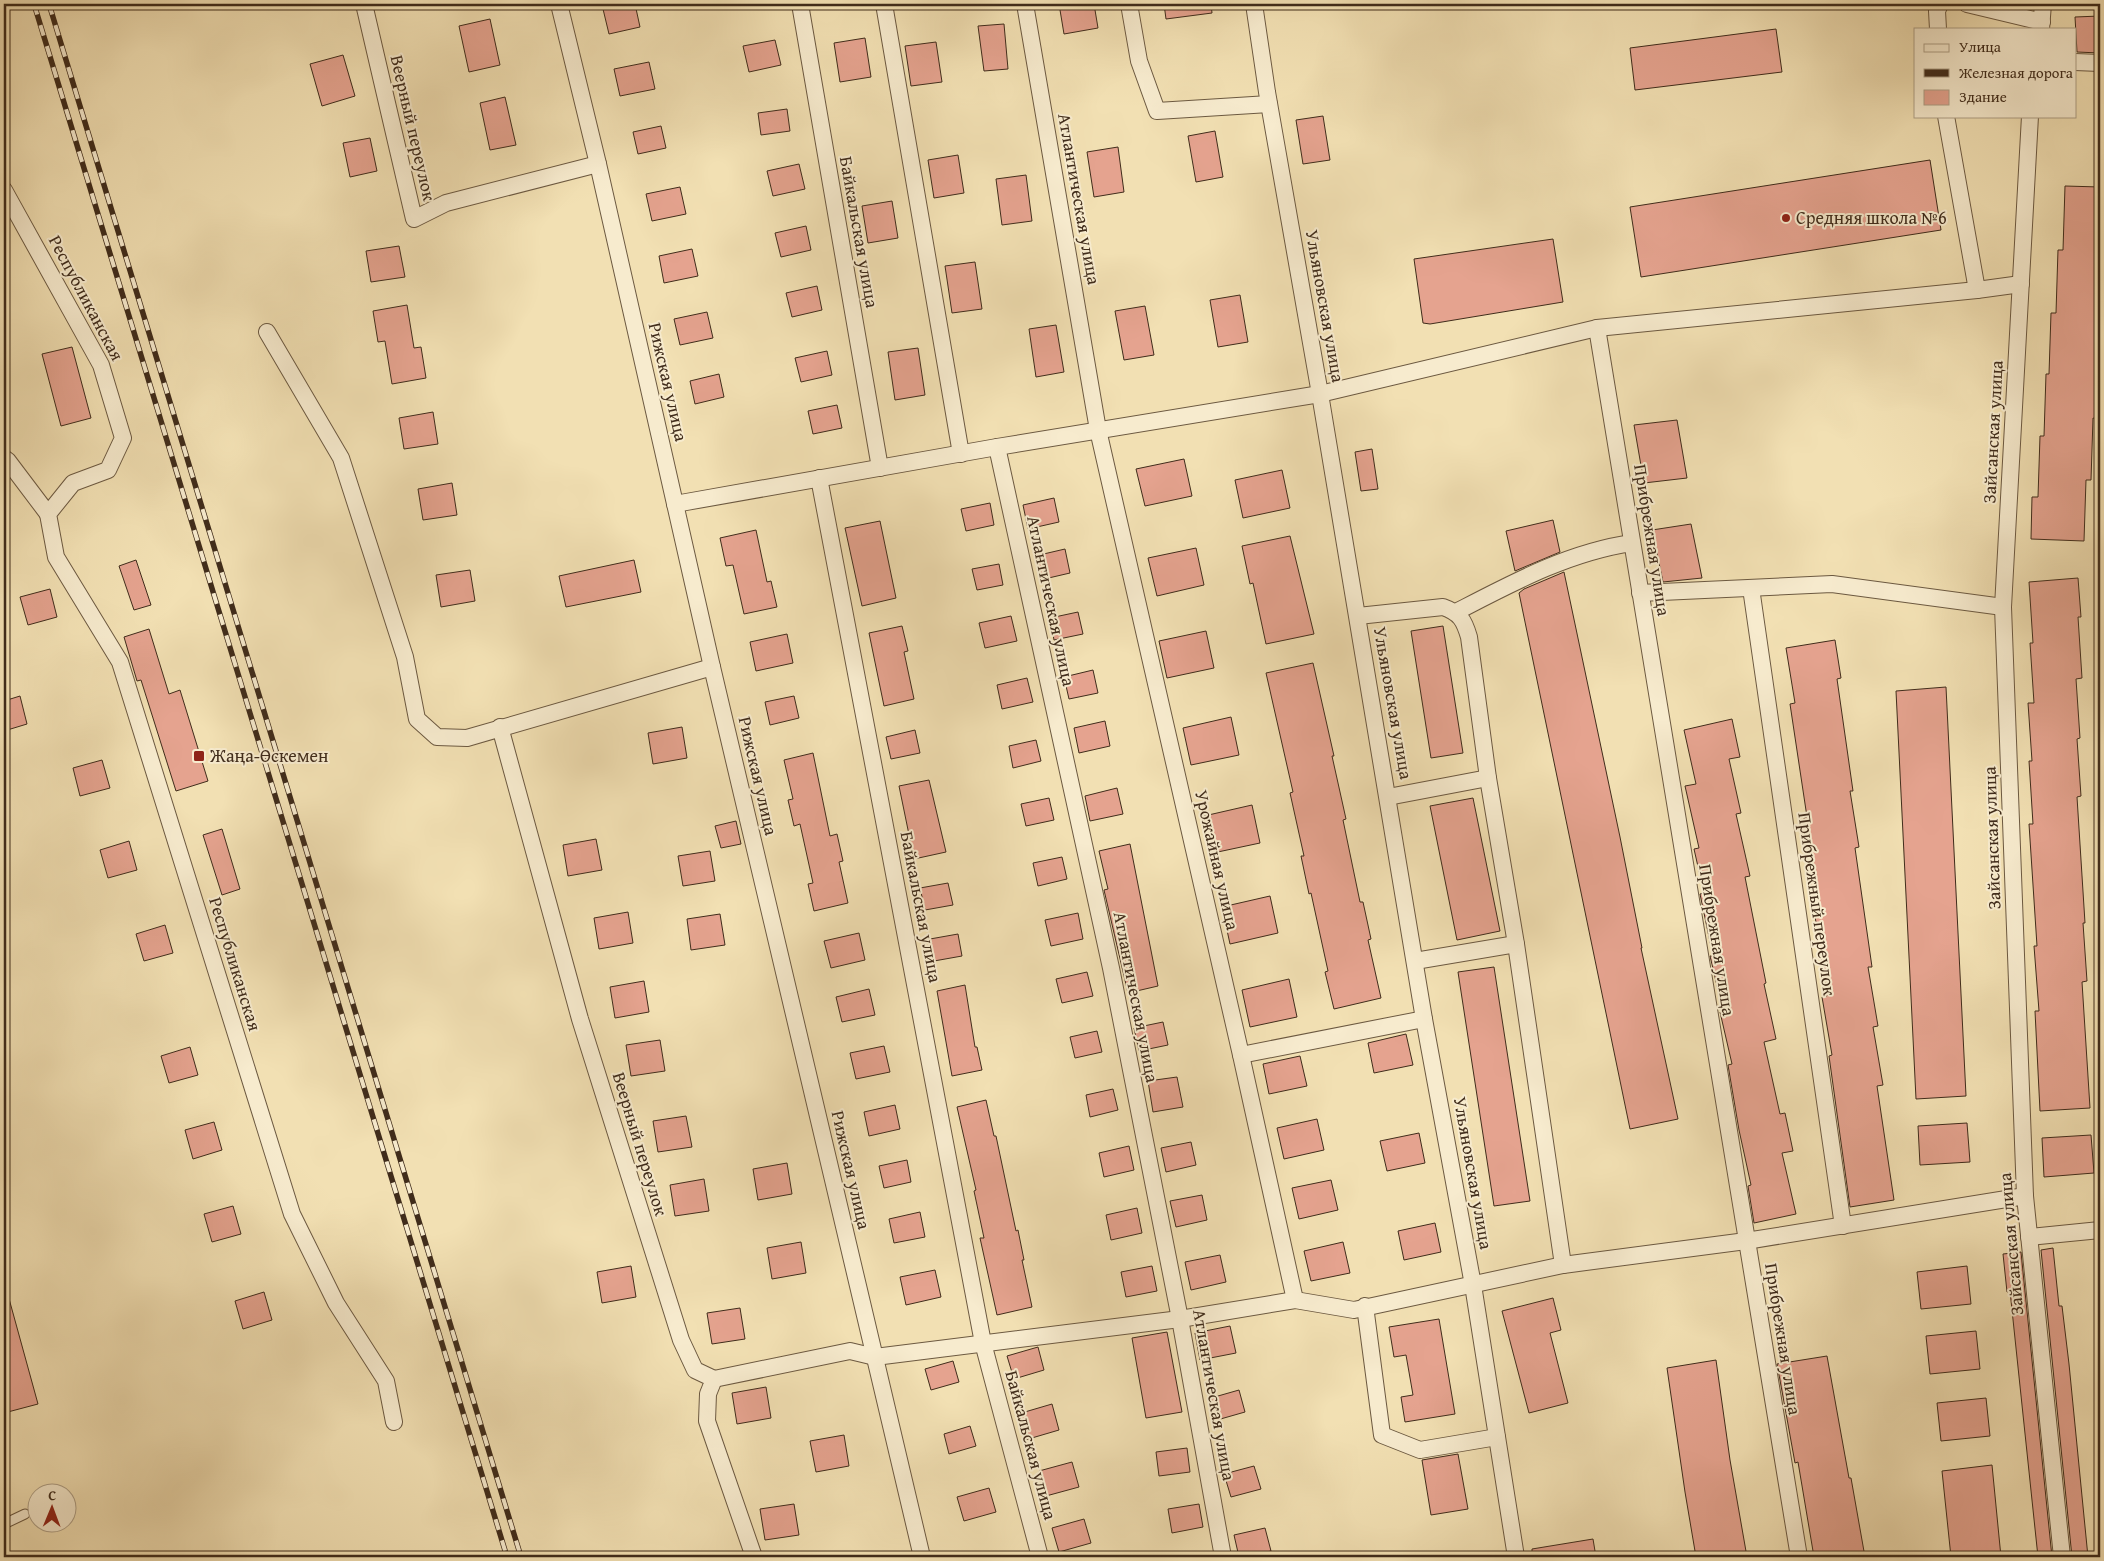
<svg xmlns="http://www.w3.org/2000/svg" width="2104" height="1561" viewBox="0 0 2104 1561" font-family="'Gentium Book Plus',serif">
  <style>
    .building { fill: #e5a38f; stroke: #402c1b }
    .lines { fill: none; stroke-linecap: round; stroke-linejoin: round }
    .service-casing { stroke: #6c5941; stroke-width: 11 }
    .minor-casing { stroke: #6c5941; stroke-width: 18 }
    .service { stroke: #f7ebce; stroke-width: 9 }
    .minor { stroke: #f7ebce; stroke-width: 16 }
    .rail-casing { stroke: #402c1b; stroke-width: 5.5 }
    .rail { stroke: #f7ebce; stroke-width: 4; stroke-dasharray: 11; stroke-linecap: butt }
    .poi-dot { fill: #8f2418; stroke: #f7ebce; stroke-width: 2 }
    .labels { text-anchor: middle; stroke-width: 4; stroke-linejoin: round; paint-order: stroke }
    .street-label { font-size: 18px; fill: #402c1b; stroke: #f7ebce }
    .poi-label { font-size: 18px; fill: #402c1b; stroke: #f7ebce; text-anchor: start }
  </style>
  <rect width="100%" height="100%" fill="#f2e0b3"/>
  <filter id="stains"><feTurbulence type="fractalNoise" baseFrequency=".004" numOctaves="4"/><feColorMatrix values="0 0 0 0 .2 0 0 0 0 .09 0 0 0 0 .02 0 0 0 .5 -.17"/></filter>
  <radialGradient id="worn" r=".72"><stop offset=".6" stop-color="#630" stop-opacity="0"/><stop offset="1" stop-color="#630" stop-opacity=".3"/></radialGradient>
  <g class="building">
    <polygon points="628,4 635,4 640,27 609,34 603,9"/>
    <polygon points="1059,4 1094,4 1098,28 1064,34"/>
    <polygon points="1164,4 1211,4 1212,13 1166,19"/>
    <polygon points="2100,16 2100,53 2077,52 2075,17"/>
    <polygon points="490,19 500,65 469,72 459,26"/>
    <polygon points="1004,24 1008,69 984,71 978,26"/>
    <polygon points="1776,29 1782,72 1635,90 1630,48"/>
    <polygon points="865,38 871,77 840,82 834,43"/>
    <polygon points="775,40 781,65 749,72 743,46"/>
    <polygon points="936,42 942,82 911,86 905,46"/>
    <polygon points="343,55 355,96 322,106 310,64"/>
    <polygon points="649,62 655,89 620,96 614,69"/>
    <polygon points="505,97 516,145 490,150 480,103"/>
    <polygon points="787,109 790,131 761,135 758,113"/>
    <polygon points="1323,116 1330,160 1303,164 1296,120"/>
    <polygon points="661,126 666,148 638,154 633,132"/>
    <polygon points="1215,131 1223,177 1196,182 1188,136"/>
    <polygon points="370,138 377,171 350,177 343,143"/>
    <polygon points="1118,147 1124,192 1094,197 1087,152"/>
    <polygon points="958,155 964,193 934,198 928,160"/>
    <polygon points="1930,160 1941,230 1641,277 1630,207"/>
    <polygon points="799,164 805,189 773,196 767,171"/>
    <polygon points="1026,175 1032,221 1002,225 996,179"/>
    <polygon points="2065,186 2100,187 2100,357 2097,419 2093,418 2091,480 2086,480 2084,541 2031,539 2032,497 2038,497 2040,436 2044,436 2046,374 2049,374 2051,313 2056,313 2058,250 2063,250"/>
    <polygon points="680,187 686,214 652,221 646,194"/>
    <polygon points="892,201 898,238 868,243 862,206"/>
    <polygon points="806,226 811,250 781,257 775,233"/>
    <polygon points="1553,239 1563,302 1430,324 1423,323 1414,259"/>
    <polygon points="399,246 405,277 371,282 366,251"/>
    <polygon points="692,249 698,276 664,283 659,256"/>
    <polygon points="975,262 982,309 952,313 945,266"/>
    <polygon points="817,286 822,310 792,317 786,293"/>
    <polygon points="1240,295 1248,342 1218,347 1210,300"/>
    <polygon points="407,305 414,348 421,347 426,378 392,384 385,341 378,342 373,311"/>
    <polygon points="1145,306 1154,355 1124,360 1115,311"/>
    <polygon points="707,312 713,338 680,345 674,319"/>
    <polygon points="1056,325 1064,372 1036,377 1029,329"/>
    <polygon points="72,347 91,418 61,426 42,354"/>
    <polygon points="918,348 925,395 895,400 888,352"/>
    <polygon points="827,351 832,375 801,382 795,358"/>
    <polygon points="719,374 724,397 695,404 690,381"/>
    <polygon points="837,405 842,428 813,434 808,411"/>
    <polygon points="433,412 438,444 404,449 399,418"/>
    <polygon points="1677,420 1687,478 1644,483 1634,425"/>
    <polygon points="1372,449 1378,489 1361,491 1355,452"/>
    <polygon points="1184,459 1192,496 1145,506 1136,469"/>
    <polygon points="1282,470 1290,508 1243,518 1235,480"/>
    <polygon points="452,483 457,515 423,520 418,489"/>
    <polygon points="1054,498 1059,522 1028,529 1023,505"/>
    <polygon points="990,503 994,525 966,531 961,509"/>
    <polygon points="1553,520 1560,552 1515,571 1506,531"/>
    <polygon points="880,521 896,598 862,606 845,528"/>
    <polygon points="1691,524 1702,578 1663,582 1652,530"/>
    <polygon points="756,530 767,582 771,581 777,607 744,614 733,565 726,566 720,538"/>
    <polygon points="1290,536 1314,634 1266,644 1253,583 1250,584 1242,546"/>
    <polygon points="1196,548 1204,585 1157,596 1148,558"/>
    <polygon points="1065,549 1070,573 1040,580 1035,556"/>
    <polygon points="136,560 151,605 134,610 119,566"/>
    <polygon points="634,560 641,592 566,607 559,576"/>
    <polygon points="999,564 1003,585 977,590 972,569"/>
    <polygon points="470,570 475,601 441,607 436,575"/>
    <polygon points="1564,572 1620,837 1642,948 1641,948 1678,1119 1630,1129 1519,593 1524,589"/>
    <polygon points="2078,578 2081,617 2078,617 2082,678 2076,679 2080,738 2077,739 2081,796 2077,797 2085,923 2083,923 2087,981 2082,982 2090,1108 2040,1111 2035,1011 2039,1011 2034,946 2037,946 2029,824 2033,824 2029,761 2032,761 2028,703 2034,703 2030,643 2033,643 2029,582"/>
    <polygon points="50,589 57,617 28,625 20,597"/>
    <polygon points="1078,612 1083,634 1054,640 1050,618"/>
    <polygon points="1011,616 1017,641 985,648 979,623"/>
    <polygon points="902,626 908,651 904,652 914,699 884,706 869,633"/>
    <polygon points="1443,626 1463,753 1431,758 1411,631"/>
    <polygon points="149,629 169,694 180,690 208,781 176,791 141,680 137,681 124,637"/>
    <polygon points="1206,631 1214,668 1167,678 1159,641"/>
    <polygon points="787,634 793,663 756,671 750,642"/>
    <polygon points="1835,640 1841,678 1837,679 1853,791 1850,791 1859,847 1855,848 1872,967 1868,967 1878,1026 1873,1027 1883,1085 1877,1086 1894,1200 1850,1207 1829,1056 1832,1055 1822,997 1827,996 1809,876 1813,876 1804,818 1807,817 1790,704 1795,703 1786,648"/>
    <polygon points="1313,663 1334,756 1332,756 1346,819 1343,820 1360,902 1363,902 1371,939 1368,940 1381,998 1334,1009 1325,972 1328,971 1311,893 1309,894 1301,856 1304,856 1290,793 1293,792 1266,673"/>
    <polygon points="1093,670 1098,693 1069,699 1064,677"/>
    <polygon points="1027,678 1033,702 1002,709 997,685"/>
    <polygon points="1946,687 1966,1096 1916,1099 1896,691"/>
    <polygon points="20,696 27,724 4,731 4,701"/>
    <polygon points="794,696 799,718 770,725 765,702"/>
    <polygon points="1231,717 1239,755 1191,765 1183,728"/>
    <polygon points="1732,719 1740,757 1729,759 1741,813 1736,814 1750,876 1745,877 1766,983 1764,984 1776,1039 1764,1042 1780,1114 1785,1113 1793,1151 1782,1153 1796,1214 1754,1223 1748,1186 1751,1185 1739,1130 1728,1065 1732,1064 1720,1012 1723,1011 1710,956 1713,956 1700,894 1704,893 1694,849 1699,848 1685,786 1696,784 1684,730"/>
    <polygon points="1105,721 1110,746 1079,753 1074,728"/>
    <polygon points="682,727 687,758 653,764 648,733"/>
    <polygon points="915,730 920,753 891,759 886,737"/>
    <polygon points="1036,740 1041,761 1013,768 1009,746"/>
    <polygon points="813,753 830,836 837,834 843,861 839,862 848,903 814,911 808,884 813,883 800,824 794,826 788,800 793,799 784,760"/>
    <polygon points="102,760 110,788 80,796 73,768"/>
    <polygon points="929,780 946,852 914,859 899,786"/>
    <polygon points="1117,788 1123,814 1090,821 1085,796"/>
    <polygon points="1049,798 1054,820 1026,826 1021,804"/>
    <polygon points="1473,798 1500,931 1457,940 1430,806"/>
    <polygon points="1252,805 1260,843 1213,853 1204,816"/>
    <polygon points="736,821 741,844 721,848 715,826"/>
    <polygon points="222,829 240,889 222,895 203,835"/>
    <polygon points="596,839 602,870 568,876 563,845"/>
    <polygon points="129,841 137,870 108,878 100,850"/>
    <polygon points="1130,844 1158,986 1128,993 1104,890 1108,889 1099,851"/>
    <polygon points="710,851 715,881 683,886 678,856"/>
    <polygon points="1062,857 1067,879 1038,886 1033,863"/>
    <polygon points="948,883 953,905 925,910 920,888"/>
    <polygon points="1270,896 1278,933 1230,944 1222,907"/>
    <polygon points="628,912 633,943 599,949 594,918"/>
    <polygon points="1078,913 1083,939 1051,946 1045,920"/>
    <polygon points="720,914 725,945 691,950 687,919"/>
    <polygon points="165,925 173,953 144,961 136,934"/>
    <polygon points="859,933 865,960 831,968 824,941"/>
    <polygon points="958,934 962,956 934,961 930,939"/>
    <polygon points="1494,967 1530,1201 1494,1206 1458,972"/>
    <polygon points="1087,972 1093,996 1062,1003 1056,979"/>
    <polygon points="1289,979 1297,1017 1250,1027 1242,990"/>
    <polygon points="644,981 649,1012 615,1018 610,987"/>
    <polygon points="965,985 975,1047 977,1047 982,1070 952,1076 937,991"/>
    <polygon points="869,989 875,1015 842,1022 836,997"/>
    <polygon points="1163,1022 1168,1045 1139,1051 1134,1028"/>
    <polygon points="1097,1031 1102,1052 1075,1058 1070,1037"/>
    <polygon points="1406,1034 1413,1065 1374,1073 1368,1043"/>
    <polygon points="660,1040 665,1071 631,1076 626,1045"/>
    <polygon points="884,1046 890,1072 856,1079 850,1053"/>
    <polygon points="190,1047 198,1075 169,1083 161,1056"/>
    <polygon points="1300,1056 1307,1086 1269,1094 1263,1064"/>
    <polygon points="1177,1077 1183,1107 1153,1112 1148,1081"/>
    <polygon points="1113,1089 1118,1110 1090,1117 1086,1095"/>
    <polygon points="986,1100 994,1136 996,1136 1016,1231 1018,1230 1024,1260 1022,1260 1032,1307 997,1315 980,1238 984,1238 974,1191 976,1190 957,1107"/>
    <polygon points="895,1105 900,1129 869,1136 864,1112"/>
    <polygon points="686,1116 692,1147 658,1152 653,1121"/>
    <polygon points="1317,1119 1324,1150 1284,1159 1277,1128"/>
    <polygon points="214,1122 222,1150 193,1159 185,1130"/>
    <polygon points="1967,1123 1970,1162 1920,1165 1918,1126"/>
    <polygon points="1419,1133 1425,1163 1387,1171 1380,1141"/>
    <polygon points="2091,1135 2094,1173 2044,1177 2042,1138"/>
    <polygon points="1191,1142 1196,1165 1166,1172 1161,1148"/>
    <polygon points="1129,1146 1134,1170 1104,1177 1099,1153"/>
    <polygon points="907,1160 911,1182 884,1188 879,1166"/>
    <polygon points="787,1163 792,1194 758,1200 753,1169"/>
    <polygon points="704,1179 709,1211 675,1216 670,1185"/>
    <polygon points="1331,1180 1338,1210 1299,1219 1292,1188"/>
    <polygon points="1202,1195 1207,1220 1176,1227 1170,1201"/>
    <polygon points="233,1206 241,1234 212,1242 204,1214"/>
    <polygon points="1137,1208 1142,1233 1111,1240 1106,1215"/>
    <polygon points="920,1212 925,1237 894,1243 889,1219"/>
    <polygon points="1435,1223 1441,1252 1404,1260 1398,1231"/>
    <polygon points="801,1242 806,1273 772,1279 767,1248"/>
    <polygon points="1343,1242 1350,1273 1311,1281 1304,1251"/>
    <polygon points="2053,1248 2059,1306 2062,1306 2069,1364 2088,1557 2072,1557 2041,1250"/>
    <polygon points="2021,1252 2052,1557 2038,1557 2010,1291 2007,1292 2003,1254"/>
    <polygon points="1220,1255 1226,1282 1191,1290 1185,1262"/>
    <polygon points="631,1266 636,1297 602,1303 597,1272"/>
    <polygon points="1152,1266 1157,1291 1126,1297 1121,1272"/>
    <polygon points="1967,1266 1971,1304 1921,1309 1917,1272"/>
    <polygon points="935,1270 941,1297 906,1305 900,1277"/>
    <polygon points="264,1292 272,1320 243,1329 235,1301"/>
    <polygon points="4,1295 8,1295 38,1404 4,1413"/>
    <polygon points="1553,1298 1561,1330 1550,1333 1568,1403 1529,1413 1502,1311"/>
    <polygon points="740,1308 745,1339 712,1344 707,1313"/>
    <polygon points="1439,1319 1455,1414 1405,1422 1401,1397 1413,1395 1406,1355 1394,1357 1389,1327"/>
    <polygon points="1230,1326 1236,1353 1200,1360 1195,1333"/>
    <polygon points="1976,1331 1980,1369 1930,1374 1926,1336"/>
    <polygon points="1167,1332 1182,1412 1146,1418 1132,1338"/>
    <polygon points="1038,1347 1044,1370 1014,1379 1007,1356"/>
    <polygon points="1827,1356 1849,1478 1851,1478 1865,1557 1814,1557 1798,1462 1795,1463 1784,1402 1777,1364"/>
    <polygon points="1716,1360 1730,1460 1747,1557 1696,1557 1685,1492 1667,1368"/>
    <polygon points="953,1361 959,1382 931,1390 925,1369"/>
    <polygon points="766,1387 771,1418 737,1424 732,1393"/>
    <polygon points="1239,1390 1245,1412 1217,1420 1211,1398"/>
    <polygon points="1986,1398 1990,1436 1941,1441 1937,1403"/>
    <polygon points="1052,1404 1059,1430 1025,1440 1018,1414"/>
    <polygon points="970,1426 976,1446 949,1454 944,1434"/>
    <polygon points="844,1435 849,1466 816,1472 810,1441"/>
    <polygon points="1187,1448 1190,1472 1159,1476 1156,1452"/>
    <polygon points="1458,1454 1468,1509 1431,1515 1422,1460"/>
    <polygon points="1072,1462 1079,1487 1046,1496 1039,1471"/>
    <polygon points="1992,1465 2001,1557 1951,1557 1942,1471"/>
    <polygon points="1254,1466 1261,1489 1231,1497 1224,1474"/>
    <polygon points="989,1488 996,1512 964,1521 957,1497"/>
    <polygon points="794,1504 799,1535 765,1540 760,1509"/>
    <polygon points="1199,1504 1203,1527 1172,1533 1168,1509"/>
    <polygon points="1084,1519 1091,1543 1059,1552 1052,1528"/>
    <polygon points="1265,1528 1271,1551 1239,1557 1234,1535"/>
    <polygon points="1593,1539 1596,1557 1532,1557 1532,1549"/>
  </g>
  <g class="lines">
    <g class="service-casing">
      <polyline id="service" points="4,1524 25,1514"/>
    </g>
    <g class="minor-casing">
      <g id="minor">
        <polyline points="364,4 414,219 446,203 598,164"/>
        <polyline points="559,4 598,164 712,667 922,1557"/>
        <polyline points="800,4 880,468"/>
        <polyline points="884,4 961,454"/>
        <polyline points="1025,4 1098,430 1241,1055 1295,1300"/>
        <polyline points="1129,4 1139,61 1157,111 1269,104"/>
        <polyline points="1254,4 1267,92 1320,394 1424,1019 1473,1285 1516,1557"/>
        <polyline points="1967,4 2042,22"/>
        <polyline points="1938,29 1937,11 1940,4"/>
        <polyline points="2041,29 2043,4"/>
        <polyline points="2075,62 2100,63"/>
        <polyline points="1946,116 1977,290"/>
        <polyline points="2030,116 2003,607 2025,1196 2062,1557"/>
        <polyline points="4,190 101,365 123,438 108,470 73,483 48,514 56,557 120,662 292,1214 336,1303 386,1381 394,1422"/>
        <polyline points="1597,328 1799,1557"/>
        <polyline points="267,332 341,458 405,657 417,719 437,737 467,738 712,667"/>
        <polyline points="997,447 1111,968 1180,1319 1223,1557"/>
        <polyline points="4,458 8,461 48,514"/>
        <polyline points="819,478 983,1343 1040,1557"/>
        <polyline points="675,504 997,447 1320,394 1597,328 1977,290 2021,284"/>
        <polyline points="1751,588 1843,1226"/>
        <polyline points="1640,593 1832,584 2003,607"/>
        <path d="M1456,612C1512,583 1569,552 1632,543"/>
        <path d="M1358,616L1443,607C1460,613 1464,620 1469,637L1488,778L1388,797"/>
        <polyline points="500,727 580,1019 681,1340 695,1370 714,1379 708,1394 707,1421 754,1557"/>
        <polyline points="1488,778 1516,944 1563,1265"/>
        <polyline points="1415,961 1516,944"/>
        <polyline points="1241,1055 1424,1019"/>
        <polyline points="2029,1237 2100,1230"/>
        <polyline points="1365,1306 1382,1435 1420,1450 1497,1437"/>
        <polyline points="714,1379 850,1351 875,1357 1180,1319 1295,1300 1354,1310 1563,1265 1746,1241 2025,1196"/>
      </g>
    </g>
    <use href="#service" class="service"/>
    <use href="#minor" class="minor"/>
    <g class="rail-casing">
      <g id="rail">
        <polyline points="34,4 507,1557"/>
        <polyline points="49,4 521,1557"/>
      </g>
    </g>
    <use href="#rail" class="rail"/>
  </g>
  <g class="poi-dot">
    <circle cx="1786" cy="218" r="5"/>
    <rect x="193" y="750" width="12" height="12" rx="2.5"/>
  </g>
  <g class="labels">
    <g class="street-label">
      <text transform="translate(413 128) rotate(77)" y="6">Веерный переулок</text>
      <text transform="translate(1079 199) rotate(80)" y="6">Атлантическая улица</text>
      <text transform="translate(859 232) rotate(80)" y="6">Байкальская улица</text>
      <text transform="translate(86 298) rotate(62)" y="6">Республиканская</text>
      <text transform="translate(1325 306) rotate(80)" y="6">Ульяновская улица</text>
      <text transform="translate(668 382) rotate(77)" y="6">Рижская улица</text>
      <text transform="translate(1993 432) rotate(-87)" y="6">Зайсанская улица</text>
      <text transform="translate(1652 540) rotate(81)" y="6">Прибрежная улица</text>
      <text transform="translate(1051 601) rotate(78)" y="6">Атлантическая улица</text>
      <text transform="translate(1393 703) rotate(80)" y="6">Ульяновская улица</text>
      <text transform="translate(758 776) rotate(77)" y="6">Рижская улица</text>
      <text transform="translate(1992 838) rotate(-92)" y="6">Зайсанская улица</text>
      <text transform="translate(1217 860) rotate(77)" y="6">Урожайная улица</text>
      <text transform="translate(1817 904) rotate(82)" y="6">Прибрежный переулок</text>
      <text transform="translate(921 907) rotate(79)" y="6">Байкальская улица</text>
      <text transform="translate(1717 940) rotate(81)" y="6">Прибрежная улица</text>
      <text transform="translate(235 964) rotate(73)" y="6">Республиканская</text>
      <text transform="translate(1136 997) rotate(79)" y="6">Атлантическая улица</text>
      <text transform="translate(640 1144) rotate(73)" y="6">Веерный переулок</text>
      <text transform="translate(851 1170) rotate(77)" y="6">Рижская улица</text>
      <text transform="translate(1473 1173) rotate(80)" y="6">Ульяновская улица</text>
      <text transform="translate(2011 1244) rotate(-95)" y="6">Зайсанская улица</text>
      <text transform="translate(1783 1339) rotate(81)" y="6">Прибрежная улица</text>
      <text transform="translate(1214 1395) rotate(80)" y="6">Атлантическая улица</text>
      <text transform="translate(1031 1445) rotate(75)" y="6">Байкальская улица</text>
    </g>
    <g class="poi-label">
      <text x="1796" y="224">Средняя школа №6</text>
      <text x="210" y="762">Жаңа-Өскемен</text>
    </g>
  </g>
  <rect width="2104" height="1561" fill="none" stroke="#f2e0b3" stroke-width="20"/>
  <rect x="5" y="5" width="2094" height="1551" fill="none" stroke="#402c1b" stroke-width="2.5"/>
  <rect x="10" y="10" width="2084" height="1541" fill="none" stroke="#402c1b"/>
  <rect x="1914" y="28" width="162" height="90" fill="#f7ebce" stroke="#ae9f86"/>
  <rect x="1924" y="44" width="25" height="8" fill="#f7ebce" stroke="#ae9f86"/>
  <text x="1959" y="52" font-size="15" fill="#402c1b">Улица</text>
  <rect x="1924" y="69" width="25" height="8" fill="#402c1b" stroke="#ae9f86"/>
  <text x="1959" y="78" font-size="15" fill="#402c1b">Железная дорога</text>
  <rect x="1924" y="90" width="25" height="15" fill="#e5a38f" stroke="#ae9f86"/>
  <text x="1959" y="102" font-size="15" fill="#402c1b">Здание</text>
  <g transform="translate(52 1508) rotate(1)"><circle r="24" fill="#f7ebce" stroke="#ae9f86"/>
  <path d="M0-4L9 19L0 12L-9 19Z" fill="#8f2418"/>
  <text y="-8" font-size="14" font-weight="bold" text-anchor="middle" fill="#402c1b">С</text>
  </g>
  <rect width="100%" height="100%" filter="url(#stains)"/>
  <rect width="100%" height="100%" fill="url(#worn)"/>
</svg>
